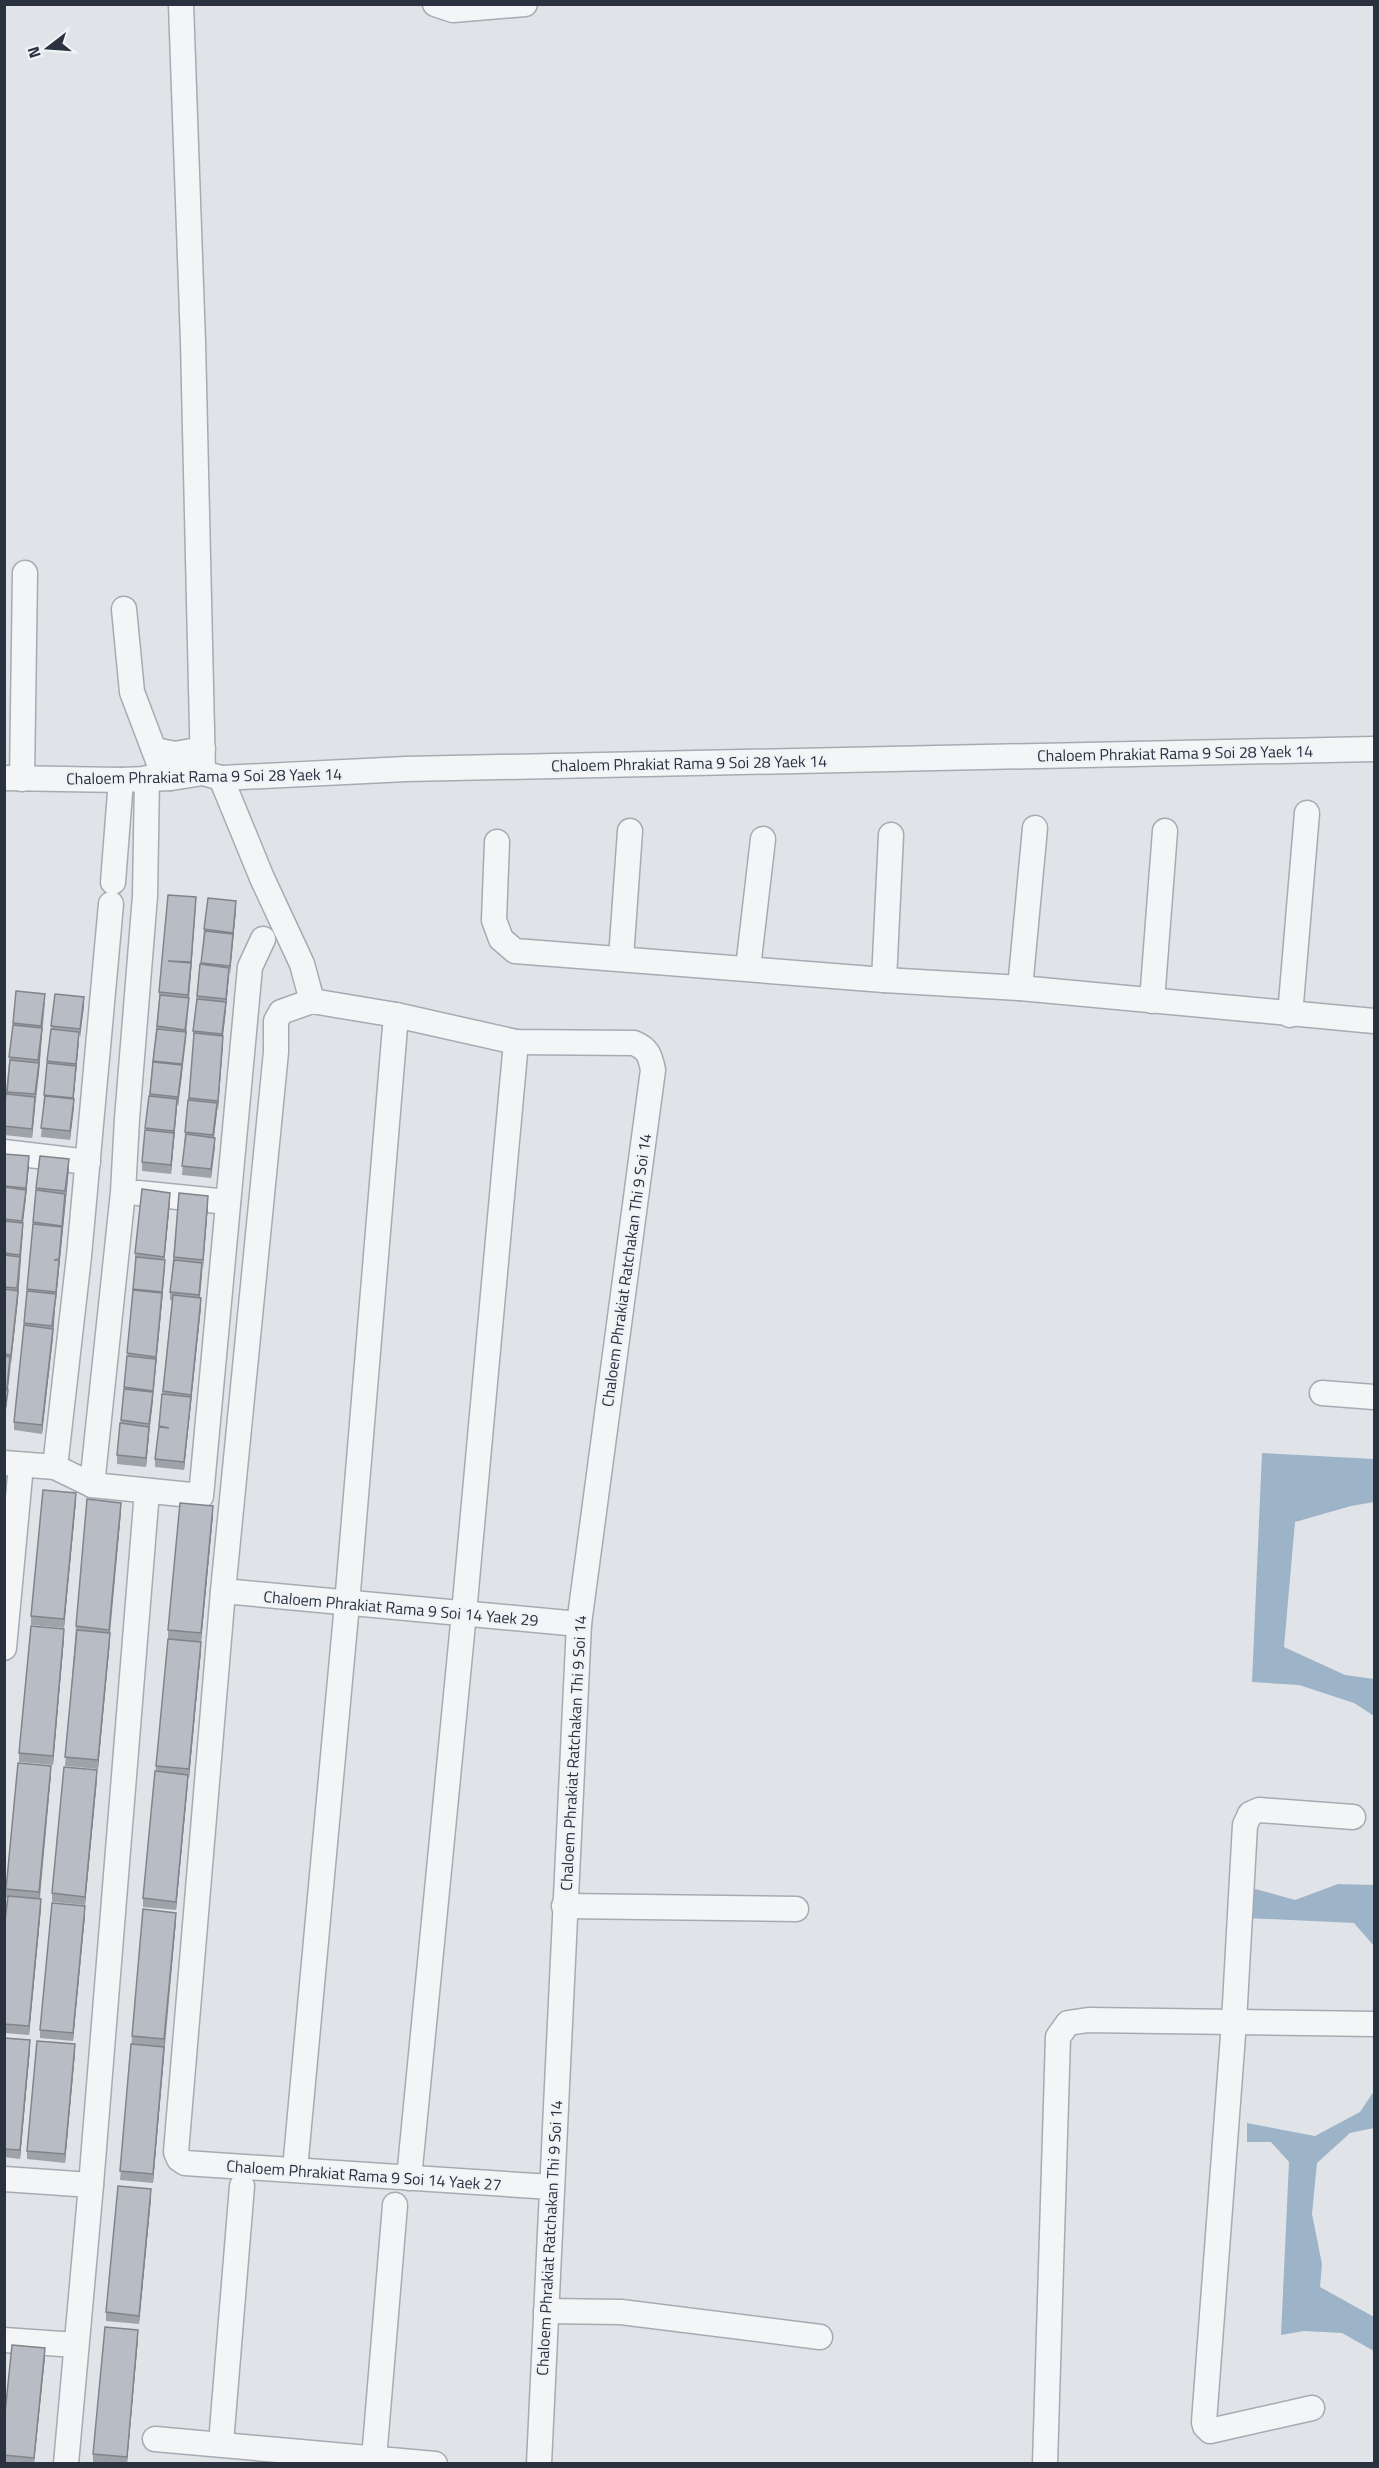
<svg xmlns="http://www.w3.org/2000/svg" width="1379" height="2468" viewBox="0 0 1379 2468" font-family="'Titillium Web',sans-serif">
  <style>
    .water { fill: #9db3c7 }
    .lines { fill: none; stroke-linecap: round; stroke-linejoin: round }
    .minor-casing { stroke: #a6abb2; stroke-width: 27 }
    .minor { stroke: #f3f5f7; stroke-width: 24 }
    .wall { fill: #9ea3a9 }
    .shaded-wall { fill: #81848a }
    .building { fill: #b8bdc5; stroke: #81848a; stroke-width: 1.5 }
    .labels { text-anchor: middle; stroke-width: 4.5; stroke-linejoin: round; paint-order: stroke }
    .street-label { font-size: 16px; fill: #2a323f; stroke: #f0f3f6 }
  </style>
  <rect width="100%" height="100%" fill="#e0e4e8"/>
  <g class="water">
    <polygon points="1262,1453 1374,1459 1374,1502 1351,1506 1295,1522 1284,1647 1345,1675 1374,1679 1374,1716 1354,1703 1299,1685 1252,1682"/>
    <polygon points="1338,1884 1374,1885 1374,1946 1354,1923 1246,1918 1252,1888 1295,1900"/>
    <polygon points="1374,2091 1374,2128 1350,2133 1317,2163 1312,2214 1322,2264 1320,2287 1374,2317 1374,2351 1342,2333 1304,2331 1281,2335 1289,2162 1271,2142 1247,2142 1247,2123 1315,2136 1360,2112"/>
  </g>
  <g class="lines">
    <g class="minor-casing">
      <g id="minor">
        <polyline points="181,4 193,342 203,773"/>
        <polyline points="435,4 453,10 525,4"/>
        <polyline points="124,609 132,692 160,766 171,778"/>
        <polyline points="155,750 175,754 203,749"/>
        <polyline points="4,778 121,780 171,778 203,773 221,778 406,769 1374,749"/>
        <polyline points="221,778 262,878 302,964 312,1001"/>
        <polyline points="22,779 25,573"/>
        <polyline points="497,842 494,920 501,939 515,951 884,980 1020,988 1374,1021"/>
        <polyline points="113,882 121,780"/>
        <polyline points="621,958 630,831"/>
        <polyline points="748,968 763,839"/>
        <polyline points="884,980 891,835"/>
        <polyline points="1020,988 1035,828"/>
        <polyline points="1152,1001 1165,831"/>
        <polyline points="1290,1015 1307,813"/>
        <polyline points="4,1152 88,1162"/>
        <polyline points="138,1193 228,1202"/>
        <polyline points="1322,1393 1374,1397"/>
        <polyline points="4,1463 55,1467 92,1485 201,1496 250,967 263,939"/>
        <polyline points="55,1467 79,1256 111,904"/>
        <polyline points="92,1485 123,1192 127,1119 145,896 147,778"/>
        <polyline points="223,1591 579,1624"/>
        <polyline points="4,1648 21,1465"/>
        <polyline points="564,1906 796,1909"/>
        <polyline points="295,2169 347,1604 396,1015"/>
        <polyline points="409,2178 464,1613 516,1042"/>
        <polyline points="4,2179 91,2185"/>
        <polyline points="546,2311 621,2312 820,2337"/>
        <polyline points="4,2340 76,2345"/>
        <polyline points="1312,2408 1210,2431 1205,2426 1204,2422 1234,2022 1245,1825 1250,1814 1259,1810 1353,1817"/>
        <polyline points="155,2439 435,2464"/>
        <polyline points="221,2443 242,2186"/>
        <polyline points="374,2459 395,2205"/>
        <polyline points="66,2464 91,2185 147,1491"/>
        <path d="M539,2464L579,1624L653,1070C650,1055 648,1049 634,1043L516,1042L396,1015L312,1001L281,1012L276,1021V1052L223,1591L176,2152L179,2159L185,2163L551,2187"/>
        <polyline points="1045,2464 1058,2037 1068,2023 1088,2020 1374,2024"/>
      </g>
    </g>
    <use href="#minor" class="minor"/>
  </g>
  <g class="wall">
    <polygon points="196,906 186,1041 178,1106 177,1105 171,1174 142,1171 142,1162 159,1000 159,992"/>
    <polygon points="236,910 223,1036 218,1110 217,1110 214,1138 215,1146 211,1178 182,1175 185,1132 194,1040 193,1031 200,964 201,965 204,929"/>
    <polygon points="55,994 84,1006 79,1038 70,1140 41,1137 44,1095"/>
    <polygon points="45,1002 39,1072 32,1138 4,1135 4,1110 13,1023"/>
    <polygon points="4,1154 29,1165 23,1223 23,1232 18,1299 4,1427"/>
    <polygon points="69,1168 53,1329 53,1337 42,1434 14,1430 14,1422 24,1329 36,1188"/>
    <polygon points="179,1193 208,1205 200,1298 201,1307 184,1470 155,1467 155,1459 172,1301 170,1300 170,1292"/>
    <polygon points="170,1201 164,1260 165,1268 162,1302 146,1467 117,1464 117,1455 127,1359 136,1262 135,1262 135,1253"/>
    <polygon points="76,1501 64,1628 31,1625 31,1616"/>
    <polygon points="121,1512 98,1769 65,1766 76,1626"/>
    <polygon points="213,1515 201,1642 168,1639 168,1630"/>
    <polygon points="64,1638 53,1765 19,1762 19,1753"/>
    <polygon points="201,1651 189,1778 188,1778 176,1910 143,1907 143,1898 156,1766"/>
    <polygon points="51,1774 40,1899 41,1908 29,2035 4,2033 4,1930 7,1898 6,1898 6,1889"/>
    <polygon points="97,1779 85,1905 52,1902 52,1893"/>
    <polygon points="85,1915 73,2041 40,2038 40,2030"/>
    <polygon points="176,1921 153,2183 120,2180 132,2036"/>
    <polygon points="4,2038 30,2049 20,2159 4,2157"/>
    <polygon points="75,2053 65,2163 27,2159 27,2151"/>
    <polygon points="151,2198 139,2324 106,2321 106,2312"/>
    <polygon points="138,2339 127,2463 105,2463 93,2462 93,2454"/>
    <polygon points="45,2357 34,2463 4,2463 4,2423"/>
  </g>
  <g class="shaded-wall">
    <polygon points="196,897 191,972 182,1073 182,1064"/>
    <polygon points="236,901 236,910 230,975 230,966"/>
    <polygon points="229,968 229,976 226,1008 226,999"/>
    <polygon points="45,994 39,1072 35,1103 35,1094"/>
    <polygon points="84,997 84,1006 80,1038 80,1029"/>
    <polygon points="226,1002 226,1011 222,1043 222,1034"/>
    <polygon points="79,1032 79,1041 73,1106 73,1098"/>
    <polygon points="223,1036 223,1045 218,1110 218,1101"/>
    <polygon points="182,1065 182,1074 178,1106 178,1097"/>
    <polygon points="35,1097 35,1106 32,1138 32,1129"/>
    <polygon points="74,1099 74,1108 70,1140 70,1131"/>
    <polygon points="177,1099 177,1108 171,1174 171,1165"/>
    <polygon points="217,1103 217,1112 213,1144 213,1135"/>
    <polygon points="215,1138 215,1146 211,1178 211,1169"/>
    <polygon points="29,1156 29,1165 26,1197 26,1188"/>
    <polygon points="69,1159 69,1168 56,1301 56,1292"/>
    <polygon points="26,1190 26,1198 22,1230 22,1221"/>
    <polygon points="170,1193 170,1201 164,1265 164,1257"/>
    <polygon points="208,1196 208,1205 203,1269 203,1260"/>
    <polygon points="23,1223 18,1299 11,1363 11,1355"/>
    <polygon points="165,1260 162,1302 153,1399 156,1357"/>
    <polygon points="202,1263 202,1272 199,1303 199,1295"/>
    <polygon points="56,1294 53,1337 42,1434 42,1425"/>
    <polygon points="201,1298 201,1307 184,1470 184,1462"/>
    <polygon points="10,1357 10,1365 4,1427 4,1419"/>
    <polygon points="153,1392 153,1401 149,1433 149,1424"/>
    <polygon points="149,1427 149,1435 146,1467 146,1458"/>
    <polygon points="76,1493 76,1501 64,1628 64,1619"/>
    <polygon points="121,1503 121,1512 109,1638 109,1630"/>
    <polygon points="213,1506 213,1515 201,1642 201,1633"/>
    <polygon points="64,1629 64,1638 53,1765 53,1756"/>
    <polygon points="110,1633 110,1642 98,1769 98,1760"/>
    <polygon points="201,1642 201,1651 189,1778 189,1769"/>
    <polygon points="51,1766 51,1774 39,1901 39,1892"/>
    <polygon points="97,1770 97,1779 85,1905 85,1897"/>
    <polygon points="188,1775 188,1783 176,1910 176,1902"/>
    <polygon points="41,1899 41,1908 29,2035 29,2026"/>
    <polygon points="85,1906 85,1915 73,2041 73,2033"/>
    <polygon points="176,1913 176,1921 164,2048 164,2039"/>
    <polygon points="30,2040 30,2049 20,2159 20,2150"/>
    <polygon points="75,2044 75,2053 65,2163 65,2154"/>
    <polygon points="164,2047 164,2056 153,2183 153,2174"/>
    <polygon points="151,2189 151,2198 139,2324 139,2316"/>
    <polygon points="138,2330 138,2339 127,2463 127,2457"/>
    <polygon points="45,2348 45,2357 34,2463 34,2458"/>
  </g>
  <g class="building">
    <polygon points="168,895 196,897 191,962 168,961 191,963 188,995 159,992"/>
    <polygon points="208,898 236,901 233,933 204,929"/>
    <polygon points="205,931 233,934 230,966 201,963"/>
    <polygon points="200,964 229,968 226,999 197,996"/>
    <polygon points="16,991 45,994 41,1026 13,1023"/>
    <polygon points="55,994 84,997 80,1029 51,1026"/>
    <polygon points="160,995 189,998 185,1030 157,1026"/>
    <polygon points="197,999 226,1002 222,1034 193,1031"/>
    <polygon points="13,1025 42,1028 38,1060 9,1057"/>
    <polygon points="51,1029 79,1032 76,1064 47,1061"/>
    <polygon points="157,1029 186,1032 182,1064 153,1061"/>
    <polygon points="194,1033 223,1036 218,1101 189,1098"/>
    <polygon points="10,1060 39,1063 35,1094 7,1092"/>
    <polygon points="153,1062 182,1065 178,1097 150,1094"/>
    <polygon points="47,1063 76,1066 73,1098 44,1095"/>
    <polygon points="6,1094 35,1097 32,1129 4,1126 4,1110"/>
    <polygon points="45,1096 74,1099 70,1131 41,1128"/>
    <polygon points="149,1096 177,1099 174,1131 145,1128"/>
    <polygon points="188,1100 217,1103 213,1135 185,1132"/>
    <polygon points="145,1130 174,1133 171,1165 142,1162"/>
    <polygon points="186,1134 215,1138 211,1169 182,1166"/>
    <polygon points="4,1154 29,1156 26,1188 4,1186"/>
    <polygon points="40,1156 69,1159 65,1191 36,1188"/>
    <polygon points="4,1187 26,1190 22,1221 4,1219"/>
    <polygon points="142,1189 170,1193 164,1257 135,1253"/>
    <polygon points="36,1190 65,1194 62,1226 33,1222"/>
    <polygon points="179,1193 208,1196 203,1260 174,1257"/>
    <polygon points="4,1221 23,1223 20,1255 4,1253"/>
    <polygon points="33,1224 62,1227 59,1259 54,1260 59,1260 56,1292 27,1289"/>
    <polygon points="4,1255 20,1257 17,1288 4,1287"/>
    <polygon points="136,1257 165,1260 162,1292 133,1289"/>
    <polygon points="174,1260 202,1263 199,1295 170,1292"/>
    <polygon points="4,1289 18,1291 11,1355 4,1354"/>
    <polygon points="133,1290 162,1293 156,1357 127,1353"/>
    <polygon points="27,1291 56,1294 52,1326 24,1323"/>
    <polygon points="173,1295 201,1298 191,1395 163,1391"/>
    <polygon points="24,1325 53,1329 42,1425 14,1422"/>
    <polygon points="4,1356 10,1357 7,1388 4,1388"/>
    <polygon points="127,1356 156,1359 153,1391 124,1387"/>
    <polygon points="124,1389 153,1392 149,1424 121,1420"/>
    <polygon points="4,1390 8,1390 4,1419"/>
    <polygon points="162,1394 191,1397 184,1462 155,1459 159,1427 169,1428 159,1426"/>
    <polygon points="120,1423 149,1427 146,1458 117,1455"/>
    <polygon points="43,1490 76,1493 64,1619 31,1616"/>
    <polygon points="87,1499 121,1503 109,1630 76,1626"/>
    <polygon points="180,1503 213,1506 201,1633 168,1630"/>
    <polygon points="31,1626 64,1629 53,1756 19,1753"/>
    <polygon points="77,1630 110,1633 98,1760 65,1757"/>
    <polygon points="168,1639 201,1642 189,1769 156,1766"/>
    <polygon points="18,1763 51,1766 39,1892 6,1889"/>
    <polygon points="64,1767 97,1770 85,1897 52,1893"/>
    <polygon points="155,1771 188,1775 176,1902 143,1898"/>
    <polygon points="8,1896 41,1899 29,2026 4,2024 4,1930"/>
    <polygon points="52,1903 85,1906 73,2033 40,2030"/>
    <polygon points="143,1909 176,1913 164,2039 132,2036"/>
    <polygon points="4,2038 30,2040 20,2150 4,2149"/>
    <polygon points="37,2041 75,2044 65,2154 27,2151"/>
    <polygon points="131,2044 164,2047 153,2174 120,2171"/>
    <polygon points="118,2186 151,2189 139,2316 106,2312"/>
    <polygon points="105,2327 138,2330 127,2457 93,2454"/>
    <polygon points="12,2345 45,2348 34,2458 4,2455 4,2423"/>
  </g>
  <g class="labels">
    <g class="street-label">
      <text transform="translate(1175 753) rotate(-1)" y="6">Chaloem Phrakiat Rama 9 Soi 28 Yaek 14</text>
      <text transform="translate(689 763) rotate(-1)" y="6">Chaloem Phrakiat Rama 9 Soi 28 Yaek 14</text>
      <text transform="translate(204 776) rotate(-1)" y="6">Chaloem Phrakiat Rama 9 Soi 28 Yaek 14</text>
      <text transform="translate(626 1270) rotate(-82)" y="6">Chaloem Phrakiat Ratchakan Thi 9 Soi 14</text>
      <text transform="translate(401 1608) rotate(5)" y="6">Chaloem Phrakiat Rama 9 Soi 14 Yaek 29</text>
      <text transform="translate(573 1753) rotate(-87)" y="6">Chaloem Phrakiat Ratchakan Thi 9 Soi 14</text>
      <text transform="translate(364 2175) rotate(4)" y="6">Chaloem Phrakiat Rama 9 Soi 14 Yaek 27</text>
      <text transform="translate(549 2238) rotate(-87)" y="6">Chaloem Phrakiat Ratchakan Thi 9 Soi 14</text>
    </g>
  </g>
  <rect width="1379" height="2468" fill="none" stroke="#2a323f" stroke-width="12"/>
  <g transform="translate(48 48) rotate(253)" stroke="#f0f3f6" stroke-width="4.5" paint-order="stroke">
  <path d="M0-4.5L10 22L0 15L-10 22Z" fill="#2a323f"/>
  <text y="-9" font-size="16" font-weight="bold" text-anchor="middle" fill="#2a323f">N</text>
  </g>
</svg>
